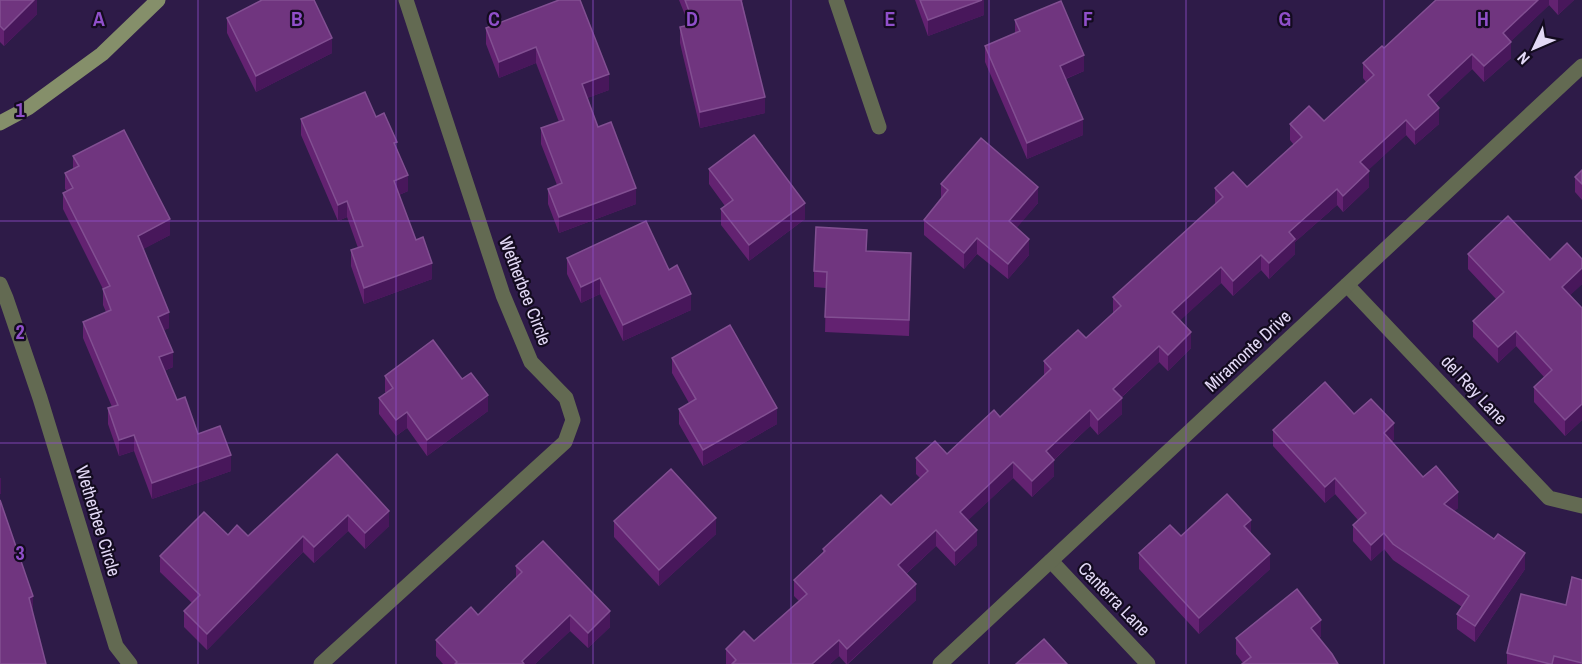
<svg xmlns="http://www.w3.org/2000/svg" width="1582" height="664" viewBox="0 0 1582 664" font-family="'Archivo Narrow',sans-serif">
  <style>
    .lines { fill: none; stroke-linecap: round; stroke-linejoin: round }
    .street { stroke: #636a52; stroke-width: 15 }
    .secondary { stroke: #858f6a; stroke-width: 15 }
    .wall { fill: #632271 }
    .shaded-wall { fill: #48175b }
    .building { fill: #70357f; stroke: #824f92; stroke-width: 1.5 }
    .grid { fill: none; stroke: #904fca; stroke-width: 1.5; stroke-opacity: 0.55 }
    .labels { text-anchor: middle; stroke-width: 4.5; stroke-linejoin: round; paint-order: stroke }
    .street-label { font-size: 18px; fill: #e3d9f6; stroke: #130b1f }
    .grid-label { font-size: 20px; text-anchor: middle; font-weight: bold; fill: #904fca; stroke: #130b1f; stroke-width: 4.5; stroke-linejoin: round; paint-order: stroke }
  </style>
  <rect width="100%" height="100%" fill="#2e1b48"/>
  <g class="lines">
    <g class="street">
      <polyline points="836,0 879,127"/>
      <polyline points="0,284 6,298 40,398 116,646 130,664"/>
      <polyline points="1347,285 1549,498 1582,506"/>
      <polyline points="1051,561 1148,664"/>
      <polyline points="321,664 565,442 573,420 566,398 531,362 503,295 406,0"/>
      <polyline points="940,664 1582,66"/>
    </g>
    <polyline class="secondary" points="0,123 28,108 102,54 158,0"/>
  </g>
  <g class="wall">
    <polygon points="0,0 37,0 37,14 4,46 0,42"/>
    <polygon points="559,0 609,90 587,98 598,127 636,204 559,233 548,204 548,189 557,185 541,144 541,128 559,122 536,63 499,78 486,44 486,28"/>
    <polygon points="679,0 743,0 742,1 765,113 700,128 680,43 680,27 689,25"/>
    <polygon points="915,0 984,0 984,15 928,36"/>
    <polygon points="1436,0 1574,0 1558,15 1549,5 1511,41 1511,58 1484,82 1472,69 1435,104 1439,124 1415,145 1406,135 1368,170 1369,187 1343,212 1337,205 1295,242 1295,254 1269,279 1261,270 1233,296 1221,283 1180,320 1191,348 1168,371 1159,362 1121,398 1122,414 1098,435 1090,426 1054,460 1054,476 1032,497 1013,478 968,520 977,545 955,566 936,546 906,574 916,600 848,664 846,664 839,656 830,664 726,664 726,649 754,641 799,601 794,596 794,580 823,554 823,549 891,505 920,478 916,474 916,458 947,454 1000,417 1044,376 1044,361 1086,338 1113,313 1113,297 1215,204 1215,188 1247,187 1294,145 1290,140 1290,124 1324,121 1366,82 1363,78 1363,63 1384,48"/>
    <polygon points="227,18 332,53 256,92 227,33"/>
    <polygon points="1015,20 1084,71 1066,79 1083,135 1027,159 985,62 985,46 1015,33"/>
    <polygon points="376,117 397,148 408,191 399,195 416,240 432,279 364,304 351,266 351,250 358,248 347,217 338,221 301,135 301,119"/>
    <polygon points="73,156 170,235 143,249 169,328 164,330 173,367 164,371 177,400 198,434 231,471 152,499 134,451 119,456 108,424 108,408 112,407 83,338 83,322 106,312 103,305 103,289 63,209 63,193 67,191 65,189 65,173 73,169"/>
    <polygon points="709,169 805,219 749,261 721,225 721,209 725,206 709,184"/>
    <polygon points="1582,170 1582,200 1575,192 1575,177"/>
    <polygon points="941,184 1038,203 1016,228 1029,255 1008,279 977,254 964,269 924,235 924,220 941,199"/>
    <polygon points="1468,254 1550,260 1582,259 1582,284 1570,295 1582,308 1582,420 1565,436 1534,402 1534,387 1544,377 1516,346 1498,363 1473,337 1473,321 1496,299 1468,269"/>
    <polygon points="567,258 669,270 691,310 623,341 600,294 581,303 567,274"/>
    <polygon points="911,269 909,336 825,332 826,288 814,287 814,271"/>
    <polygon points="672,358 777,424 703,466 679,424 679,409 689,403 672,373"/>
    <polygon points="385,376 488,411 427,456 407,428 396,436 379,414 379,398 386,393 385,392"/>
    <polygon points="1354,414 1394,439 1392,441 1423,477 1458,508 1454,511 1525,569 1475,642 1457,629 1457,614 1462,607 1393,560 1384,549 1371,561 1353,541 1353,525 1358,520 1335,494 1325,503 1273,446 1273,430"/>
    <polygon points="337,454 389,526 365,549 348,531 314,563 303,552 207,650 184,627 184,611 192,603 160,572 160,556 228,535 248,536"/>
    <polygon points="614,521 716,534 659,586 614,537"/>
    <polygon points="1251,533 1270,569 1199,634 1139,569 1139,553 1181,536"/>
    <polygon points="516,566 610,627 588,648 570,631 535,664 443,664 436,656 436,640 478,615 516,578"/>
    <polygon points="1582,580 1582,664 1507,664 1507,653 1566,605"/>
    <polygon points="1321,636 1319,638 1243,663 1236,654 1236,638"/>
  </g>
  <g class="shaded-wall">
    <polygon points="34,0 37,0 37,14 4,46 4,30"/>
    <polygon points="982,0 984,0 984,15 928,36 928,20"/>
    <polygon points="1538,0 1549,0 1549,5 1503,49 1503,33"/>
    <polygon points="1558,0 1574,0 1558,15"/>
    <polygon points="332,38 332,53 256,92 256,76"/>
    <polygon points="1511,42 1511,58 1484,82 1484,66"/>
    <polygon points="536,47 536,63 499,78 499,62"/>
    <polygon points="1472,54 1472,69 1428,111 1428,95"/>
    <polygon points="1084,55 1084,71 1060,81 1060,66"/>
    <polygon points="609,74 609,90 582,100 582,84"/>
    <polygon points="765,97 765,113 700,128 700,112"/>
    <polygon points="1439,108 1439,124 1415,145 1415,130"/>
    <polygon points="1083,119 1083,135 1027,159 1027,143"/>
    <polygon points="1406,120 1406,135 1360,178 1360,162"/>
    <polygon points="1369,171 1369,187 1343,212 1343,196"/>
    <polygon points="408,175 408,191 394,197 394,181"/>
    <polygon points="1038,187 1038,203 1009,237 1009,221"/>
    <polygon points="636,188 636,204 559,233 559,217"/>
    <polygon points="1337,189 1337,205 1295,242 1295,254 1269,279 1269,263 1289,232"/>
    <polygon points="347,201 347,217 338,221 338,205"/>
    <polygon points="805,203 805,219 749,261 749,245"/>
    <polygon points="170,219 170,235 138,252 138,236"/>
    <polygon points="977,238 977,254 964,269 964,253"/>
    <polygon points="1029,239 1029,255 1008,279 1008,264"/>
    <polygon points="911,253 911,269 909,336 909,320"/>
    <polygon points="1261,255 1261,270 1233,296 1233,281"/>
    <polygon points="432,263 432,279 364,304 364,288"/>
    <polygon points="1221,267 1221,283 1172,328 1172,312"/>
    <polygon points="1582,268 1582,284 1562,303 1562,287"/>
    <polygon points="600,278 600,294 581,303 581,287"/>
    <polygon points="691,294 691,310 623,341 623,325"/>
    <polygon points="169,312 169,328 158,333 158,317"/>
    <polygon points="1516,331 1516,346 1498,363 1498,347"/>
    <polygon points="1191,332 1191,348 1168,371 1168,355"/>
    <polygon points="1159,346 1159,362 1113,405 1113,389"/>
    <polygon points="173,352 173,367 159,373 159,357"/>
    <polygon points="488,395 488,411 427,456 427,440"/>
    <polygon points="1122,398 1122,414 1098,435 1098,420"/>
    <polygon points="1582,404 1582,420 1565,436 1565,420"/>
    <polygon points="777,408 777,424 703,466 703,450"/>
    <polygon points="1090,410 1090,426 1046,467 1046,451"/>
    <polygon points="407,412 407,428 396,436 396,420"/>
    <polygon points="1394,423 1394,439 1384,448 1384,433"/>
    <polygon points="134,435 134,451 119,456 119,440"/>
    <polygon points="231,455 231,471 152,499 152,483"/>
    <polygon points="1054,460 1054,476 1032,497 1032,481"/>
    <polygon points="1013,462 1013,478 960,528 960,512"/>
    <rect x="0" y="478" width="1" height="16"/>
    <polygon points="1335,478 1335,494 1325,503 1325,487"/>
    <polygon points="1458,492 1458,508 1444,520 1444,504"/>
    <polygon points="389,511 389,526 365,549 365,533"/>
    <polygon points="348,515 348,531 314,563 314,547"/>
    <polygon points="716,518 716,534 659,586 659,570"/>
    <polygon points="1251,520 1251,536 1244,526"/>
    <polygon points="936,530 936,546 898,581 898,565"/>
    <polygon points="977,530 977,545 955,566 955,551"/>
    <polygon points="1384,533 1384,549 1371,561 1371,545"/>
    <polygon points="303,536 303,552 207,650 207,634"/>
    <polygon points="1525,553 1525,569 1475,642 1475,626"/>
    <polygon points="1270,554 1270,569 1199,634 1199,618"/>
    <polygon points="916,584 916,600 847,664 847,649"/>
    <polygon points="33,596 33,612 29,614 29,598"/>
    <polygon points="610,611 610,627 588,648 588,633"/>
    <polygon points="570,615 570,631 535,664 522,664 522,661"/>
    <polygon points="1321,620 1321,636 1311,644 1311,628"/>
    <polygon points="839,640 839,656 830,664 812,664"/>
  </g>
  <g class="building">
    <polygon points="0,0 34,0 4,30 0,26"/>
    <polygon points="262,0 314,0 332,38 256,76 227,18"/>
    <polygon points="559,0 580,0 609,74 582,84 598,127 611,122 636,188 559,217 548,189 562,183 541,128 564,120 536,47 499,62 486,28"/>
    <polygon points="685,0 741,0 765,97 700,112 680,27 694,24"/>
    <polygon points="920,0 982,0 928,20"/>
    <polygon points="1436,0 1538,0 1503,33 1511,42 1484,66 1472,54 1428,95 1439,108 1415,130 1406,120 1360,162 1369,171 1343,196 1337,189 1289,232 1295,239 1269,263 1261,255 1233,281 1221,267 1172,312 1191,332 1168,355 1159,346 1113,389 1122,398 1098,420 1090,410 1046,451 1054,460 1032,481 1013,462 960,512 977,530 955,551 936,530 898,565 916,584 847,649 839,640 812,664 732,664 736,660 726,649 744,631 754,641 807,594 794,580 825,551 823,549 881,495 891,505 928,471 916,458 935,441 947,454 994,410 1000,417 1051,369 1044,361 1078,330 1086,338 1121,306 1113,297 1223,197 1215,188 1233,172 1247,187 1302,137 1290,124 1309,106 1324,121 1374,75 1363,63 1382,46 1384,48"/>
    <polygon points="1061,1 1084,55 1060,66 1083,119 1027,143 985,46 1020,31 1015,20"/>
    <polygon points="365,92 376,117 384,113 397,142 394,143 408,175 394,181 416,240 423,237 432,263 364,288 351,250 363,246 347,201 338,205 301,119"/>
    <polygon points="124,130 170,219 138,236 169,312 158,317 173,352 159,357 177,400 185,397 198,434 220,426 231,455 152,483 134,435 119,440 108,408 118,405 83,322 111,310 103,289 110,286 63,193 73,188 65,173 79,166 73,156"/>
    <polygon points="754,135 805,203 749,245 721,209 733,200 709,169"/>
    <polygon points="981,138 1038,187 1009,221 1029,239 1008,264 977,238 964,253 924,220 948,190 941,184"/>
    <polygon points="1582,170 1582,184 1575,177"/>
    <polygon points="1508,216 1550,260 1567,243 1582,259 1582,268 1562,287 1582,308 1582,404 1565,420 1534,387 1552,370 1516,331 1498,347 1473,321 1504,292 1468,254"/>
    <polygon points="646,221 669,270 677,265 691,294 623,325 600,278 581,287 567,258"/>
    <polygon points="816,227 867,230 866,251 911,253 909,320 825,317 827,272 814,271"/>
    <polygon points="730,325 777,408 703,450 679,409 696,399 672,358"/>
    <polygon points="433,340 462,379 471,373 488,395 427,440 407,412 396,420 379,398 393,388 385,376"/>
    <polygon points="1325,382 1354,414 1371,399 1394,423 1384,433 1423,477 1436,466 1458,492 1444,504 1494,539 1498,534 1525,553 1475,626 1457,614 1469,596 1393,544 1384,533 1371,545 1353,525 1366,513 1335,478 1325,487 1273,430"/>
    <polygon points="337,454 389,511 365,533 348,515 314,547 303,536 207,634 184,611 200,595 160,556 204,512 228,535 237,525 248,536"/>
    <polygon points="671,469 716,518 659,570 614,521"/>
    <polygon points="1227,494 1251,520 1244,526 1270,554 1199,618 1139,553 1170,525 1181,536"/>
    <polygon points="0,500 33,596 29,598 46,664 0,664"/>
    <polygon points="543,541 610,611 588,633 570,615 522,661 524,664 455,664 457,662 436,640 471,607 478,615 522,572 516,566"/>
    <polygon points="1572,577 1582,580 1582,663 1554,656 1552,664 1550,664 1507,653 1521,594 1566,605"/>
    <polygon points="1297,589 1321,620 1311,628 1332,654 1338,664 1242,664 1251,657 1236,638"/>
    <polygon points="1044,639 1067,664 1016,664"/>
  </g>
  <path class="grid" d="M198,0V664M396,0V664M593,0V664M791,0V664M989,0V664M1186,0V664M1384,0V664M0,221H1582M0,443H1582"/>
  <g class="labels">
    <g class="street-label">
      <text transform="translate(525 291) rotate(69)" y="6">Wetherbee Circle</text>
      <text transform="translate(1248 351) rotate(-43)" y="6">Miramonte Drive</text>
      <text transform="translate(1474 390) rotate(47)" y="6">del Rey Lane</text>
      <text transform="translate(98 521) rotate(73)" y="6">Wetherbee Circle</text>
      <text transform="translate(1114 599) rotate(46)" y="6">Canterra Lane</text>
    </g>
  </g>
  <g class="grid-label">
    <text x="99" y="26">A</text>
    <text x="297" y="26">B</text>
    <text x="494" y="26">C</text>
    <text x="692" y="26">D</text>
    <text x="890" y="26">E</text>
    <text x="1088" y="26">F</text>
    <text x="1285" y="26">G</text>
    <text x="1483" y="26">H</text>
    <text x="20" y="117">1</text>
    <text x="20" y="339">2</text>
    <text x="20" y="560">3</text>
  </g>
  <g transform="translate(1534 48) rotate(226)" stroke="#130b1f" stroke-width="4.5" paint-order="stroke">
  <path d="M0-4.5L10 22L0 15L-10 22Z" fill="#e3d9f6"/>
  <text y="-9" font-size="16" font-weight="bold" text-anchor="middle" fill="#e3d9f6">N</text>
  </g>
</svg>
